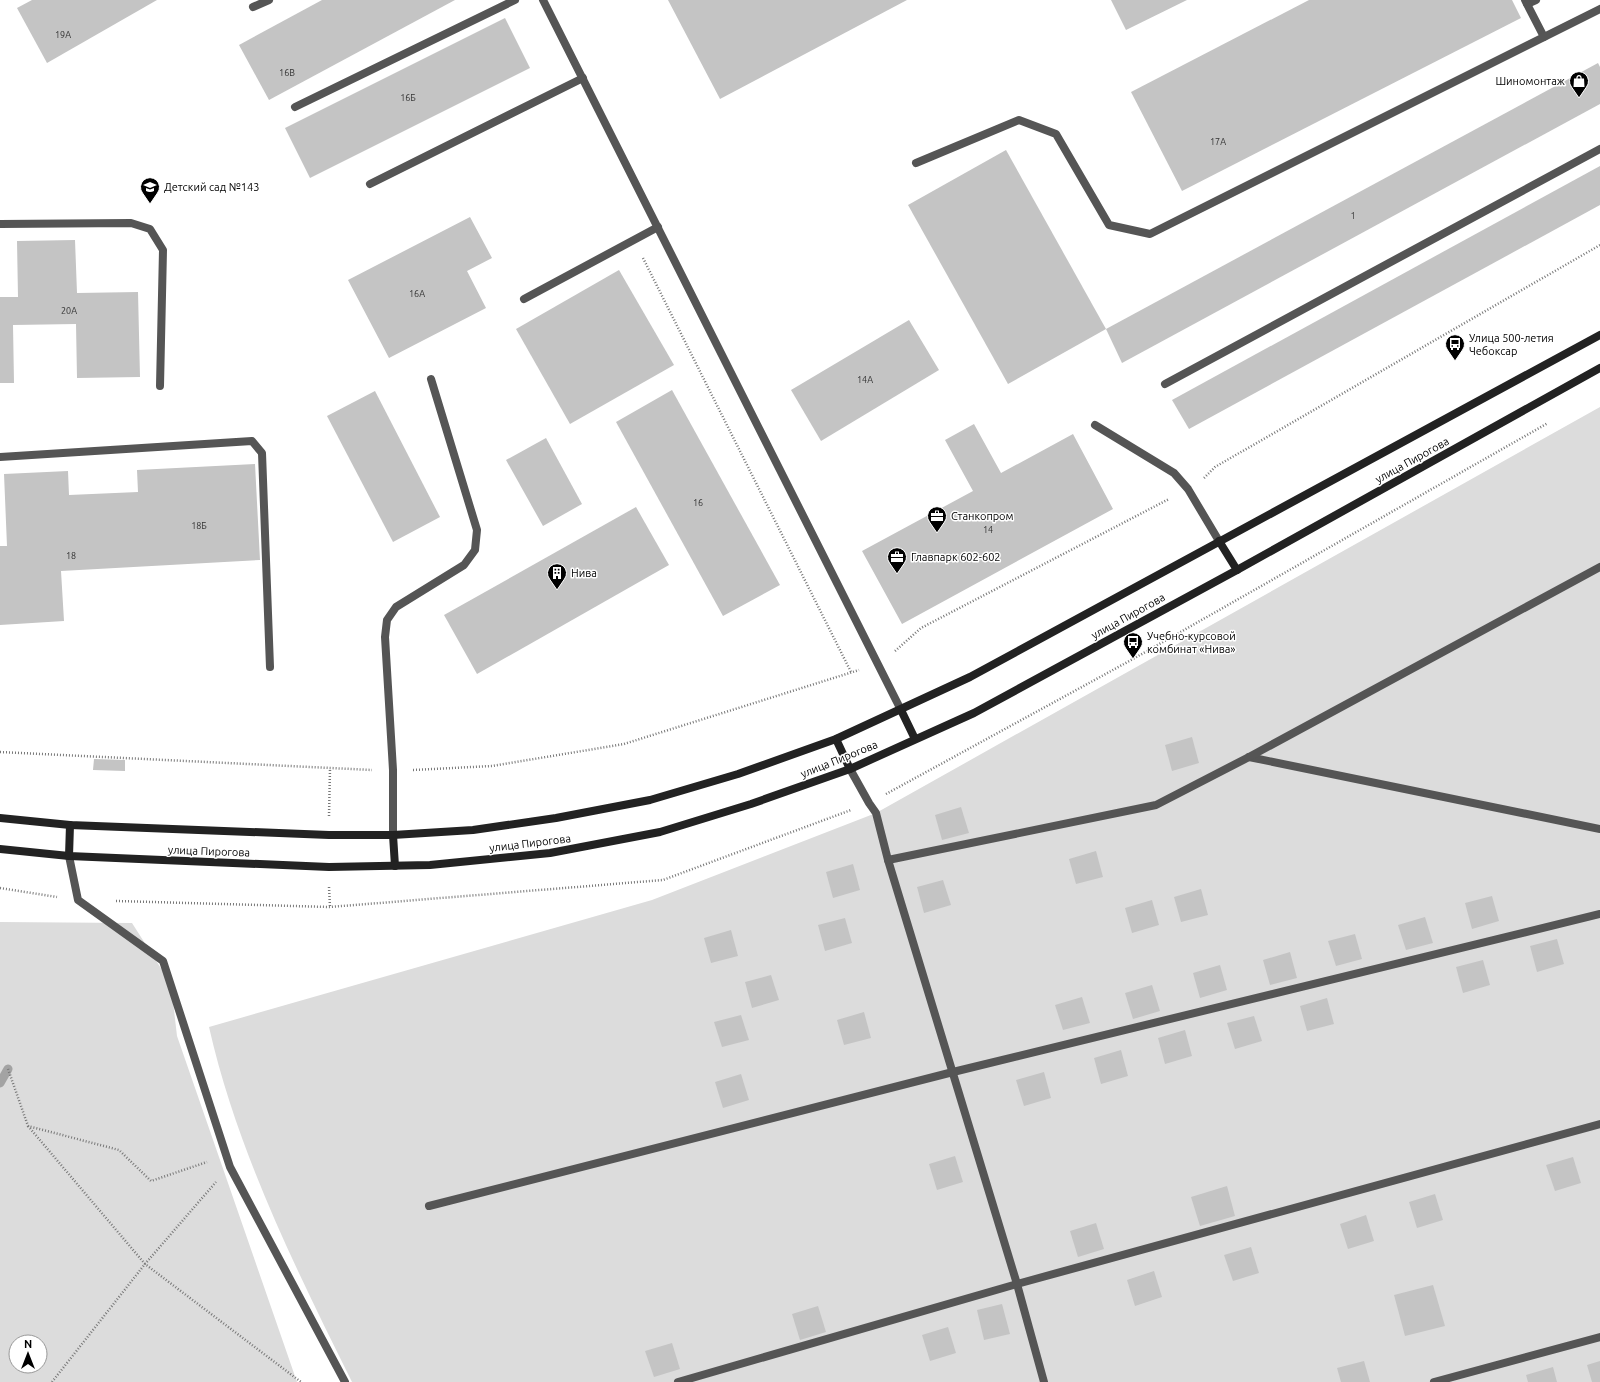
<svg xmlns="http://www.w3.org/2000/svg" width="1600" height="1382" viewBox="0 0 1600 1382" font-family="Ubuntu,sans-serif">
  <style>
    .green { fill: #dcdcdc; fill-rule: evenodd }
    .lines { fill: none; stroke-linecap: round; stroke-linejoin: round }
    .stream { stroke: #a3a3a3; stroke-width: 9 }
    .building { fill: #c4c4c4 }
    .path { stroke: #777; stroke-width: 2.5; stroke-dasharray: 1 2; stroke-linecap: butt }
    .service { stroke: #555; stroke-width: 8 }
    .minor { stroke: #555; stroke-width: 8 }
    .secondary { stroke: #222; stroke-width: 8 }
    .labels { text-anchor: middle; stroke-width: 3; stroke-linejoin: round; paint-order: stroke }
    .number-label { font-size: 9px; fill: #313131 }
    .poi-label { font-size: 11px; fill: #000; stroke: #fff; text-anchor: start }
    .street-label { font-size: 11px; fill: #000; stroke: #fff }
  </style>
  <rect width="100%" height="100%" fill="#fff"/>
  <g class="green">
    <path d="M1600,407V1382H352C296,1269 237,1151 209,1027L652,900L876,813Z"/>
    <path d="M0,922L132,923L171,984L177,1036L297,1382H0ZM16,1342H40V1366H16Z"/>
  </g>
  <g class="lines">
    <polyline class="stream" points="0,1083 8,1069"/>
  </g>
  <g class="building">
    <polygon points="32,0 157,0 47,63 17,8"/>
    <polygon points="322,0 455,0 269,100 239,45"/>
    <polygon points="668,0 907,0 720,99"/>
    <polygon points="1111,0 1187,0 1126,30"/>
    <polygon points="1309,0 1512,0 1521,18 1182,191 1131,92"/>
    <polygon points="505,18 530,68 310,178 285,128"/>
    <polygon points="1598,63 1600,67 1600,104 1122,363 1106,329"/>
    <polygon points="1006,150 1106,329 1008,384 908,205"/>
    <polygon points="1600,166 1600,205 1189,429 1172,400"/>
    <polygon points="470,217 492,258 467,271 486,308 389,358 348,280"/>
    <polygon points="75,240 77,293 138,292 140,377 77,378 76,324 13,325 14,383 0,383 0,297 18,297 17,241"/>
    <polygon points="619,270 674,365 570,424 516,329"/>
    <polygon points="909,320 939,370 821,441 791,390"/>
    <polygon points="672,390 780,585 723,616 616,422"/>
    <polygon points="375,391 440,517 393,542 327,416"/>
    <polygon points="974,424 1001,473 1073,434 1113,509 902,624 862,551 973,491 945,440"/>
    <polygon points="546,438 582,504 543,526 506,460"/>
    <polygon points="255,464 260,560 61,571 64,621 0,625 0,546 7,546 4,474 68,471 69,495 138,492 137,470"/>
    <polygon points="636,507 669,565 477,674 444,615"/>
    <polygon points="1192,737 1199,763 1172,771 1165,745"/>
    <polygon points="94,759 125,760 125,771 93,770"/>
    <polygon points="961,807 969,833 942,840 935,815"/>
    <polygon points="1096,851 1103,877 1076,884 1069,859"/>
    <polygon points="853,864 860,890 833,898 826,872"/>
    <polygon points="943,880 951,905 924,913 917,887"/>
    <polygon points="1201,889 1208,915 1181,922 1174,897"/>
    <polygon points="1492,896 1499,921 1472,929 1465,903"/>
    <polygon points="1152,900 1159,925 1132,933 1125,908"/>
    <polygon points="1425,917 1433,943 1406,950 1398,925"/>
    <polygon points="845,918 852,943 825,951 818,925"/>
    <polygon points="731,930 738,956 711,963 704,938"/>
    <polygon points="1355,934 1362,959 1336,966 1328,941"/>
    <polygon points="1557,939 1564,964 1537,972 1530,946"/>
    <polygon points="1290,952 1297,978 1270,985 1263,960"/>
    <polygon points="1483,960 1490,985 1463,993 1456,967"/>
    <polygon points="1220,965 1227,990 1200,998 1193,973"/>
    <polygon points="771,975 779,1000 752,1008 745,982"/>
    <polygon points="1152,985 1160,1011 1133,1019 1125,993"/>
    <polygon points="1082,997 1090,1023 1063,1030 1055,1005"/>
    <polygon points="1327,998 1334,1024 1307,1031 1300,1006"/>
    <polygon points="864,1012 871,1038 844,1045 837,1020"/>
    <polygon points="741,1015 749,1040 722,1047 714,1022"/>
    <polygon points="1254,1016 1262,1041 1235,1049 1227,1023"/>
    <polygon points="1185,1030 1192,1056 1165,1064 1158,1038"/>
    <polygon points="1121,1050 1128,1076 1101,1084 1094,1058"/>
    <polygon points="1044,1072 1051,1098 1024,1106 1016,1080"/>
    <polygon points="741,1074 749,1100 723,1108 715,1082"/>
    <polygon points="955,1156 963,1182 937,1190 929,1164"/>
    <polygon points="1573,1157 1581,1183 1555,1191 1546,1165"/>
    <polygon points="1227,1186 1235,1216 1200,1226 1191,1197"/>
    <polygon points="1435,1194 1443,1220 1417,1228 1409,1202"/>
    <polygon points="1366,1215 1374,1241 1348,1249 1340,1224"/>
    <polygon points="1096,1223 1104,1249 1078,1257 1070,1231"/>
    <polygon points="1251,1247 1259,1273 1233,1281 1224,1255"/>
    <polygon points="1154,1271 1162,1297 1135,1306 1127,1280"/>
    <polygon points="1433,1285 1445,1326 1405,1336 1394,1295"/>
    <polygon points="1002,1304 1010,1334 984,1340 977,1310"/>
    <polygon points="818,1306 826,1332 800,1340 792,1314"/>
    <polygon points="948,1327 956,1353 930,1361 922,1335"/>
    <polygon points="672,1343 680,1369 654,1377 645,1351"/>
    <polygon points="1364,1361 1370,1382 1341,1382 1337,1368"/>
    <polygon points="1600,1361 1600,1382 1592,1382 1587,1365"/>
    <polygon points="1553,1367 1557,1382 1528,1382 1526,1375"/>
  </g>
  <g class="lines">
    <g class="path">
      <polyline points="643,258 851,672"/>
      <polyline points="1204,478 1215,467 1600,245"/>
      <polyline points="895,651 921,628 1169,499"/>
      <polyline points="0,752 372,770"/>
      <polyline points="413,770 492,766 624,744 859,670"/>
      <polyline points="886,794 1133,659 1548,423"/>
      <polyline points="329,816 330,769"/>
      <polyline points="329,887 330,907"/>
      <polyline points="0,888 57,897"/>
      <polyline points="116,901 330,907 663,880 851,810"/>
      <polyline points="8,1069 28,1126 119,1150 151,1181 207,1162"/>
      <polyline points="28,1126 145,1264 301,1382"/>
      <polyline points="52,1382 145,1264 216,1182"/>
    </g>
    <g class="service">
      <polyline points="1525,0 1527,4 1536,0"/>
      <polyline points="1527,4 1544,37"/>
      <polyline points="253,7 269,0"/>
      <polyline points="295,107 515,0"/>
      <polyline points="916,163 1019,120 1056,134 1109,225 1150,234 1600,9"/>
      <polyline points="370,184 583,78"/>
      <polyline points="0,224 131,223 150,229 163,250 160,386"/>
      <polyline points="524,299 658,227"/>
      <polyline points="1165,384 1600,149"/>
      <polyline points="1095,425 1174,473 1188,489 1219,541"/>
      <polyline points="0,457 252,441 262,453 270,667"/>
      <polyline points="1249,757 1600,829"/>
      <polyline points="850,769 869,803 876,813 888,860 1017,1284 1044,1382"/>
      <polyline points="393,835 393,770 385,637 387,620 396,607 464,565 475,550 477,530 431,379"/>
      <polyline points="69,856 78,900 163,961 230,1167 345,1382"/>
      <polyline points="888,860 1156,805 1249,757 1600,567"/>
      <polyline points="429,1206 953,1072 1600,914"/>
      <polyline points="678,1382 1017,1284 1600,1124"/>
      <polyline points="1434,1382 1600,1337"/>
    </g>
    <polyline class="minor" points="543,0 901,710"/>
    <g class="secondary">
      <polyline points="1219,541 1237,570"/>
      <polyline points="901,710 915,739"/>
      <polyline points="836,739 850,769"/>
      <polyline points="0,818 70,825 329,835 393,835 473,830 556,818 650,800 738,774 836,739 970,677 1600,335"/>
      <polyline points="393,835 395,866"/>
      <polyline points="0,849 69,856 329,867 430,865 550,853 660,832 751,804 850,769 974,713 1237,570 1600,368"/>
      <polyline points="69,856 70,825"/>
    </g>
  </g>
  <defs>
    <g id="shop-pin" transform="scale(1)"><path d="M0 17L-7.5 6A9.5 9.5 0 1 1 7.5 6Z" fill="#000" stroke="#fff"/><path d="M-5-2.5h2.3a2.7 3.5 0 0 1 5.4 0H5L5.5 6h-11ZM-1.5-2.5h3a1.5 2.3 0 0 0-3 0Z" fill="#fff"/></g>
    <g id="school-pin" transform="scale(1)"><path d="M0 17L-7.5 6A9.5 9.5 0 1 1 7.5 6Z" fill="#000" stroke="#fff"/><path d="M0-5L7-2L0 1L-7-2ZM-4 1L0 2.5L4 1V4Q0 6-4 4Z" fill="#fff"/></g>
    <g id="bus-pin" transform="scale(1)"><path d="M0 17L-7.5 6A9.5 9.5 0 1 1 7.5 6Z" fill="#000" stroke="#fff"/><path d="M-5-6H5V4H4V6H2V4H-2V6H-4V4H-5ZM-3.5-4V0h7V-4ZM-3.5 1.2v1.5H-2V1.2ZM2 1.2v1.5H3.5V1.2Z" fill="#fff"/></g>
    <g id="office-pin" transform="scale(1)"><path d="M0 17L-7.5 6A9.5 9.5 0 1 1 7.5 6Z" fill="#000" stroke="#fff"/><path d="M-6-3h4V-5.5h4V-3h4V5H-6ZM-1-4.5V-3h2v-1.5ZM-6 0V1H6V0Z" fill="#fff"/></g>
    <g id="building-pin" transform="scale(1)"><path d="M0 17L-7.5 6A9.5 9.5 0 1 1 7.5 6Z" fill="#000" stroke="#fff"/><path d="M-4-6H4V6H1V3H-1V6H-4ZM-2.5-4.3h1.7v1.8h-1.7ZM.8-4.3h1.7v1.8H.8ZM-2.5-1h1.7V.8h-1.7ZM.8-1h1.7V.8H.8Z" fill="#fff"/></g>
  </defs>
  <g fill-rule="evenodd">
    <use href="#shop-pin" x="1579" y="81"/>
    <use href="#school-pin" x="150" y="187"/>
    <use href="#bus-pin" x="1455" y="344"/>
    <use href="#office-pin" x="937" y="516"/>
    <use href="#office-pin" x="897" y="557"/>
    <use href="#building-pin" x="557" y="573"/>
    <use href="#bus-pin" x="1133" y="642"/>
  </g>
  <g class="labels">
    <g class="number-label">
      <text x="63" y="38">19А</text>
      <text x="287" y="76">16В</text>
      <text x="408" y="101">16Б</text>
      <text x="1218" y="145">17А</text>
      <text x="1353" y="219">1</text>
      <text x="417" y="297">16А</text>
      <text x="69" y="314">20А</text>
      <text x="865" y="383">14А</text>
      <text x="698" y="506">16</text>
      <text x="199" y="529">18Б</text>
      <text x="988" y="533">14</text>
      <text x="71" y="559">18</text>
    </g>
    <g class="poi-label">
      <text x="1565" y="85" text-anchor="end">Шиномонтаж</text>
      <text x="164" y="191">Детский сад №143</text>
      <text x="1469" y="342">Улица 500-летия<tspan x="1469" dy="13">Чебоксар</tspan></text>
      <text x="951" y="520">Станкопром</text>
      <text x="911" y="561">Главпарк 602-602</text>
      <text x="571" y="577">Нива</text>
      <text x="1147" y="640">Учебно-курсовой<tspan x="1147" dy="13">комбинат «Нива»</tspan></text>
    </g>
    <g class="street-label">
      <text transform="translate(1412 460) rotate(-29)" y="4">улица Пирогова</text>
      <text transform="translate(1128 616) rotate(-29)" y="4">улица Пирогова</text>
      <text transform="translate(839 759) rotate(-22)" y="4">улица Пирогова</text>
      <text transform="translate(530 843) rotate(-7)" y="4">улица Пирогова</text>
      <text transform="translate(209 851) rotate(2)" y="4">улица Пирогова</text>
    </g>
  </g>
  <g transform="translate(28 1354)"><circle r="19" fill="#ffffff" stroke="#999999"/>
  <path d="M0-3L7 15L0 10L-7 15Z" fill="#000000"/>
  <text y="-6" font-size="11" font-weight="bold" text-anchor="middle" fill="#000000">N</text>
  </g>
</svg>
